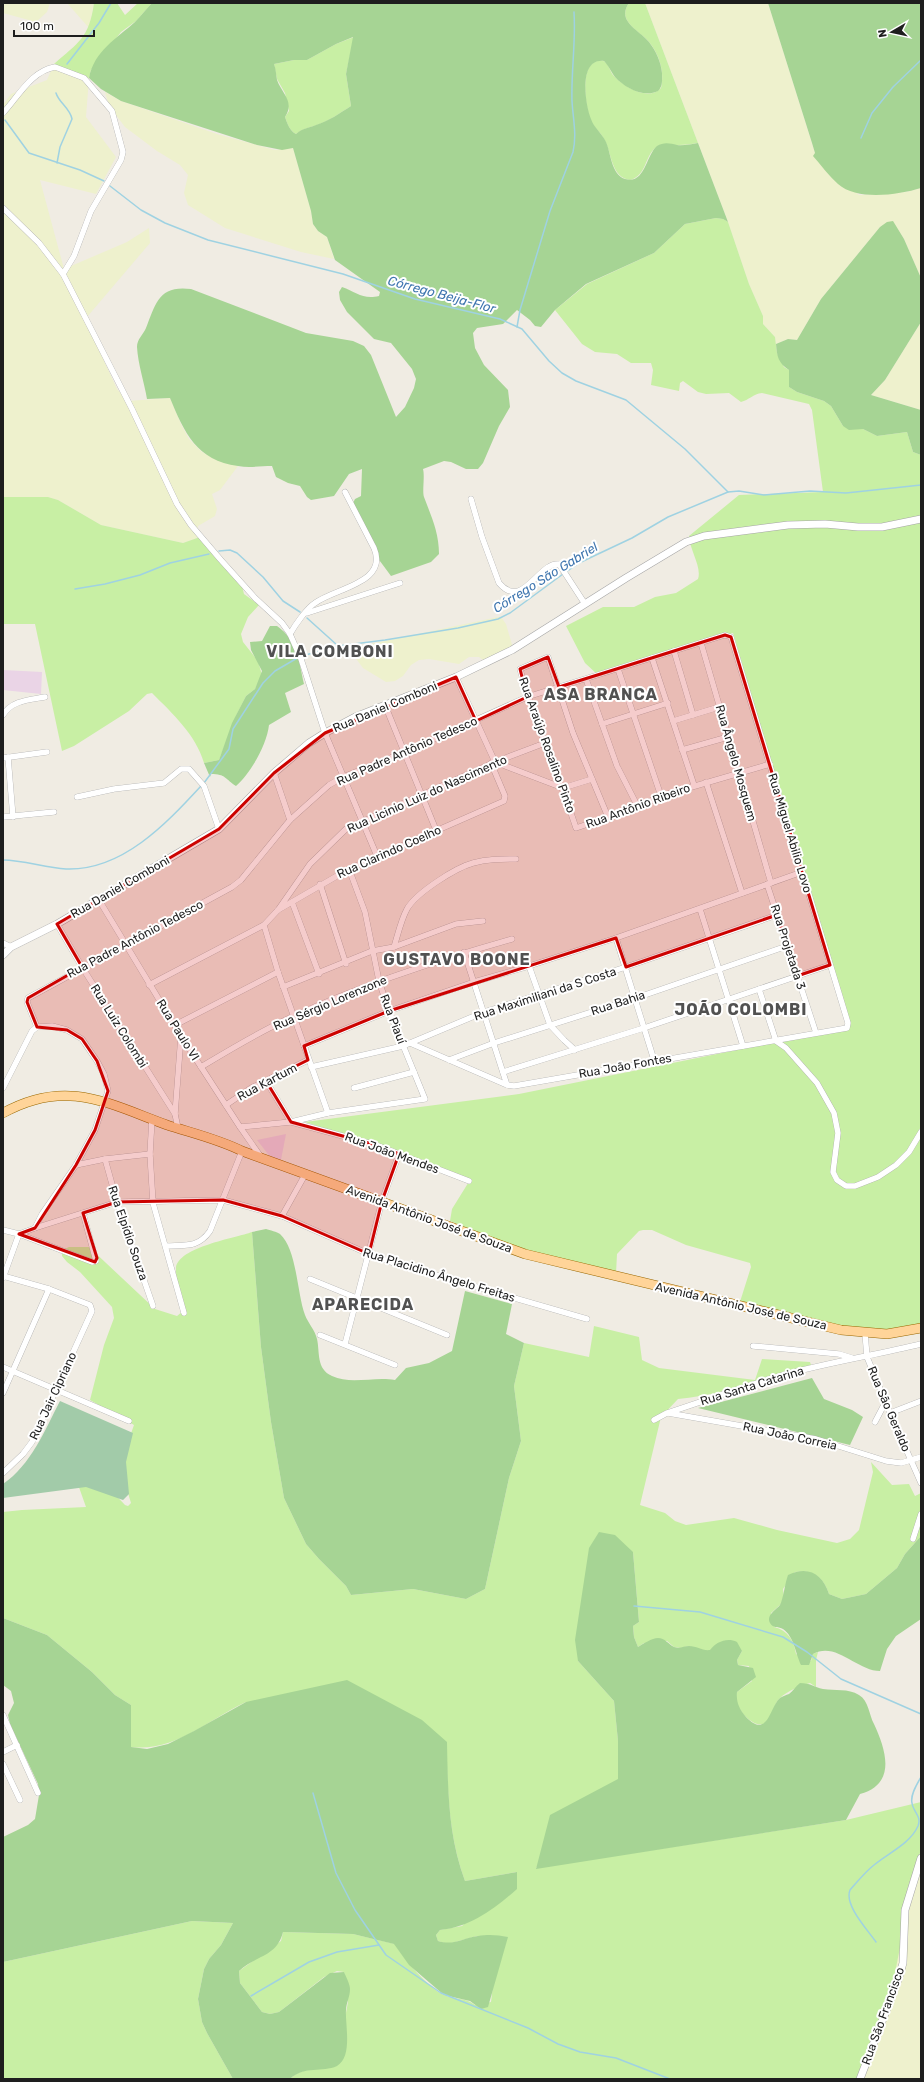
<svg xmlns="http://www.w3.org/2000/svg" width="924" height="2082" viewBox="0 0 924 2082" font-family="Rubik,sans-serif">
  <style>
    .industrial { fill: #ead4e6 }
    .farmland { fill: #eef1cd }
    .grass { fill: #c8efa4 }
    .forest { fill: #a6d494; fill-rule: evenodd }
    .cemetery { fill: #a2cba9 }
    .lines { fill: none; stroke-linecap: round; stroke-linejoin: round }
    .stream { stroke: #9fd2e2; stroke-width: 1.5 }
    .minor-casing { stroke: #a5a5a5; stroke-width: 6 }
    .tertiary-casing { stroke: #a5a5a5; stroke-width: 8 }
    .primary-casing { stroke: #986700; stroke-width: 10 }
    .minor { stroke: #fff; stroke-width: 5.5 }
    .tertiary { stroke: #fff; stroke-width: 7 }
    .primary { stroke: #ffd499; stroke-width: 9 }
    .marked { fill: #cc0200; fill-opacity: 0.2; stroke: #cc0200; stroke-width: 3; stroke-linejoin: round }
    .labels { text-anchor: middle; stroke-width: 4; stroke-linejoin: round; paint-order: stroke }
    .street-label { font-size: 12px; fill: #1e1e1e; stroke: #fff }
    .water-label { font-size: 13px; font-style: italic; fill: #3f76af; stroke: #fff }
    .district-label { font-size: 16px; font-weight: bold; letter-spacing: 1px; fill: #515151; stroke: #fff }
  </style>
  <rect width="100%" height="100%" fill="#f0ece3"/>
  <g class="industrial">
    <polygon points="3,670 42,672 41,694 3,690"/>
    <polygon points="286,1134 281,1160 271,1158 257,1140"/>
  </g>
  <g class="farmland">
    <polygon points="3,3 50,3 47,12 36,22 3,13"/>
    <polygon points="67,3 94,3 89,28"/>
    <polygon points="645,3 768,3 815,153 859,195 906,192 921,188 921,278 904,239 893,222 880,227 821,299 797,340 788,339 776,344 775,337 763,324 763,316 749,284 728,222"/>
    <polygon points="54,64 89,78 86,117 116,157 96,194 40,180 64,269 127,242 149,228 150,243 87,317 95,341 117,389 128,401 170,398 181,424 189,439 202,452 217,460 238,466 220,490 212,494 217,509 215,516 198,526 197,532 200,537 183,543 101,525 58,500 48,497 3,497 3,105 11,94 47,80"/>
    <polygon points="105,92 121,101 217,134 275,150 293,148 311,211 313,224 318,231 327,237 334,259 301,252 225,228 188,205 184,193 188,175 180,165 157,151 125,127 109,106"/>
    <polygon points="921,322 921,410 871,395 885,380"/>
    <polygon points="498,617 501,617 506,624 513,648 486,662 479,657 469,657 459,664 429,659 419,660 411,665 403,676 395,681 386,682 363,668 351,652 344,651 356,647"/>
    <polygon points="921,1850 921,2079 857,2079 883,2015 902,1937 907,1890"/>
  </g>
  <g class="grass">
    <path d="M94,3H117L125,15L138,3H152L136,21L121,32L91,70L89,78L54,64C79,42 89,38 94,3Z"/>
    <path d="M629,3H645L698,143C692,144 685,145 679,145C671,145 666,142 658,146C644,154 648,175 630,180C611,177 612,154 605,141C602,133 595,129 591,121C586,109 581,75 591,65C594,61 601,59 605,62C609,65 610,71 613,75C623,86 648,102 661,88C665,72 659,54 649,42C639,30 616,21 629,3Z"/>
    <path d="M354,37L346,74L351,106C340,113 329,121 317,125C307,129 305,127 296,134C290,131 287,123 285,117L289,111L285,93L277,79L274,64L294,60H307L336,44Z"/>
    <path d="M716,218L723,219L728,222L749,284L763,316V324L775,337L777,353L784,367L789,370V387L797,392L824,401L831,406L843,426L863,429L877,436L907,432L913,452L921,455V1325L899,1330H862L739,1305L751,1267L750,1263L686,1245L652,1230H643L639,1231L617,1254L616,1274L527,1252L450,1221L452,1209L470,1180L426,1161L305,1122L519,1094L850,1027L733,633L598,675L585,663L566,626L603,607H634L655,597L676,593L698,579C702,567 690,551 689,536L739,495L823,492L812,410L809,404L762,393C753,394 749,400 741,402L729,393L706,394L698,392L683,381L680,383L679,391L651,385L653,370L651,363H631L617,354L595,352L582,344L555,310L587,284L654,253L685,224Z"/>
    <path d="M3,497H48L58,500L101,525L183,543L200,537L240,578L244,594L259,605L248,617L241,634L243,642L258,661L262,675L255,689L246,696L237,714L219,760L204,763C196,735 173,714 152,693L147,694L129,711L74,746L62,751L35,624H3Z"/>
    <path d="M252,1232L261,1347L271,1422L284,1498L306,1544L319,1559L346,1586L351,1595L413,1589L466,1599L485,1589L509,1478L521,1441L514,1386L524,1343L589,1357L594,1326L639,1337L642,1360L659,1368L755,1380L762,1359L810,1362L811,1365C767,1379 724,1394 678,1399L661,1417L640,1505L665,1513L675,1521L686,1525L734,1518L777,1530L837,1543L850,1539L859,1530L873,1472L871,1462L892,1485L909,1484L915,1496L921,1493V1536L905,1554L897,1568L866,1594L842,1599L829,1594C824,1577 812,1569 795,1572L783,1589L784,1598L780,1605L771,1613L774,1627C788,1630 794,1641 796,1654L811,1661L813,1654L818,1652L816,1660V1687L810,1683C800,1686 787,1691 780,1698C772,1705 774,1720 763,1724C752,1727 738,1710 736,1701C736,1698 736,1694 737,1692L752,1681L749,1666L738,1665L737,1660L742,1651H703L688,1646L681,1648L674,1647L667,1641L644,1643L638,1647L634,1637L633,1626L639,1622L633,1552L578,1661L614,1701L618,1741V1780L591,1795L536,1868L846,1820L921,1802V1850L907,1890L902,1937L895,1973L883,2015L857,2079H290C302,2067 320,2069 336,2066L348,2002L344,1972L337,1971L324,1977L279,2012L270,2014L262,2012L240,1983L239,1971L281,1941L283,1932L353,1934L395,1944C405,1960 427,1987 444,1995C455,2000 465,1997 475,2005L491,2002L493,1985L507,1937L477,1936L448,1944L438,1941L436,1935L440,1930L462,1926L517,1872L465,1881C448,1835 448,1791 446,1742L246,1702C207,1720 176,1752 131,1747V1705L115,1695L92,1672L47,1635L3,1618V1512L22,1510L86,1507L75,1476L110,1489L125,1505L128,1506L131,1503L125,1483L123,1456L134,1425L90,1400L104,1345L114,1318L112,1307L80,1272L67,1262L62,1256V1250L69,1247H89L155,1309L177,1316L183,1311C182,1297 175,1281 176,1268C178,1247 236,1238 252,1232Z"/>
    <polygon points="192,1921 233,1923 221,1945 209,1959 204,1969 198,1999 202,2022 207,2033 233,2079 3,2079 3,1962"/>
  </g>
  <g class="forest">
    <path d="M152,3H629C616,21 639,30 649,42C656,51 661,62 662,73C662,80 663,86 658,91C644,98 625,88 615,77C611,72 609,66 604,61C578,58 585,104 591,119C594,128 602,133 606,142C611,153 611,174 625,179C645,185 646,155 657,146C663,142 670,143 677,145C683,146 692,144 698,143L728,222L723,219L716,218L685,224L654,253L586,284L555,310L541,327L535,326L530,320L517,310L503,324L477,328L473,333L475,348L484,365L508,390L510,407L499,426L483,463L478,469H466L451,462L444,461L423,469C425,477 422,491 424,497C431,516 439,532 439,554L431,562L391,576L374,553L353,503L355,499L361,496L362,469L349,474L334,496L311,500L307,497L300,486L288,483L276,477L272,466C261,466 249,468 238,466C197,461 184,432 170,398L147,399C144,382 138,364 137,347C137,339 143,335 146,328C156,303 159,285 191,289L306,333L353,341L364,346L371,355L396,417L405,407L414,388L416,379L412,369L391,343L374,339L347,312L340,300L339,292L342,287C356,292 363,300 379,296L380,292L335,260L327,237L318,231L313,224L311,211L293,148L282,150L257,145L121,101L101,89L89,78C94,51 117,38 135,22C141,16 146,9 152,3ZM353,37L346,74L351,106C340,113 329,121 316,125C307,129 304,127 296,134C290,131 287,123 285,117C295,101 282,94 277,80C276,75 276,69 274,64L294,60H307L336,44Z"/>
    <path d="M768,3H921V188C898,195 857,201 838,184C829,176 821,165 813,156L815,153L812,143Z"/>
    <path d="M893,221L904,239L921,278V322L885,380L871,395L921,410V455L913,452L907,432L877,436L863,429L849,430L843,426L831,406L824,401L797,392L789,387V370C778,363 777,356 776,344L788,339L797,340L821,299L880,227L887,222Z"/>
    <path d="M270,626H277C297,640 299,661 304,684L285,693L291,712L269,725C267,744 251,773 236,786C225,779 226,774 211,774L210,777L204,763L219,760L232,723L246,696L255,689L262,671L251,650L250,642L262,641Z"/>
    <path d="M266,1229C270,1230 277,1232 280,1234C297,1249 297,1294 305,1315C308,1323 315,1330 317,1339C320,1352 316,1369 332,1376C351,1385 375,1376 395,1380L406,1368L429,1363L452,1351L465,1291L512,1304L506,1334L524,1343L514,1386L521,1441L509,1478L485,1589L466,1599L413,1589L351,1595L346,1586L319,1559L306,1544L284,1498L271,1422L261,1347L252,1232Z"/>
    <polygon points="812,1378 824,1399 852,1410 863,1417 850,1445 698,1408"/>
    <path d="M599,1532L615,1535L633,1552L639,1622L633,1626L634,1637L638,1647C643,1644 652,1638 658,1638C665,1638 668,1644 674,1647C680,1649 684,1646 689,1646C697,1646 702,1651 710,1650C716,1642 727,1637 737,1642L742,1651L737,1660L738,1665L753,1668L756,1677L737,1692C736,1702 739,1709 746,1717C768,1740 770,1706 780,1698C783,1696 786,1695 789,1694C793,1691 796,1686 800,1683C810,1683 814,1687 823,1689C835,1691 848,1688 859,1695C869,1701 869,1715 874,1724C886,1750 897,1784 860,1794L846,1820L536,1869L550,1815L618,1779V1741L614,1701L578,1661L575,1640L589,1548Z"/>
    <path d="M921,1536V1619L896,1636L887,1649L880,1671C857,1671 836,1641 813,1654L809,1665H801C796,1655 794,1636 783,1629C779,1626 773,1629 770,1623C766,1615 776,1610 780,1605C783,1600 785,1583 788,1575C808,1565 823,1574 829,1594L842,1599L866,1594L897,1568L905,1554Z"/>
    <path d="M3,1618L47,1635L92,1672L115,1695L131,1705V1747L147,1749L168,1744L194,1731L246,1702L347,1680L422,1720L447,1742C448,1791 448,1835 465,1881L517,1872V1889C494,1909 471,1927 440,1930L436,1935L438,1941C454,1946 462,1938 478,1936C489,1934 498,1935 508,1937L488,2007L481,2009L470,2001L444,1995L409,1965L394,1944L353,1934L283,1932C277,1957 256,1955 239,1971L240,1983L262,2012L270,2014L279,2012L330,1973L344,1972C346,1977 350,1984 350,1989C350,1997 346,2003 346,2010C345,2025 353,2057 337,2066C322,2073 305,2065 290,2079H233L207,2033L202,2022L198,1999L204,1969L209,1959L221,1945L233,1923L192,1921L3,1962V1837L28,1825L35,1819L39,1795L38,1784L10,1724L8,1715L14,1703L11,1691L3,1685Z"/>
  </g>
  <path class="cemetery" d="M60,1401L133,1433L126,1462L129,1494L123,1500L86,1487L3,1498V1484C31,1465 45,1430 60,1401Z"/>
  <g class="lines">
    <g class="stream">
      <polyline points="67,64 99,23 111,3"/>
      <path d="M56,93C59,103 70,108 72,119L60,147L57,163"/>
      <polyline points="5,120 29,153 80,170 104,181"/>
      <polyline points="861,138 872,113 893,87 921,60"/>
      <polyline points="110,186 141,210 165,223 208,240 343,274 415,299 500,319 522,329 549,361 562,373 576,381 626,400 685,449 728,492"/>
      <path d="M517,327L520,310L550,211L573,152C577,134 573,119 572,101C571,71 576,42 574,12"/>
      <polyline points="219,551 230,550 237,553 263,577 283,601 300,612"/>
      <polyline points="566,572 579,563 632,538 668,517 728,492 739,491 764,495 810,491 846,493 921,485"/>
      <polyline points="75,589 105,584 140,575 170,563 209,554"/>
      <polyline points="307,618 337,645"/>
      <polyline points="302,656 338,646 385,640 458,628 498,619 510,613 563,574"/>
      <polyline points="204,783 229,749 233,729 263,683 275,671 299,657"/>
      <path d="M3,860C24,860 45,868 66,869C122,871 166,824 201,786"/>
      <polyline points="634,1606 700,1612 783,1637 807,1652 841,1679 921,1714"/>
      <polyline points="313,1793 336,1873 355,1910 386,1955 441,1993 528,2028 558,2044 580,2052 616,2058 670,2079"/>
      <path d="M876,1942C867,1929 844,1905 850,1890C858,1881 865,1872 874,1865C888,1853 910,1844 918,1826C922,1816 913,1812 912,1803C910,1795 917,1784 921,1777"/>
      <polyline points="251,1996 309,1962 337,1952 379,1945"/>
    </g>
    <g class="minor-casing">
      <g id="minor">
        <path d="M3,113C18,97 31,71 55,67L84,78L112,111L123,152L121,160L91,211L74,256L63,274"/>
        <polyline points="3,208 39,243 63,274 132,409 177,504 191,525 220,559 255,598 282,623 290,634 301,659 325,733 377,856"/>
        <path d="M471,499L482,537L499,583C523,611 538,562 559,564L585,604"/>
        <polyline points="307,613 400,583"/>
        <path d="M290,634C295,625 307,608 315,603C335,588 389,583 374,548L345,492"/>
        <polyline points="701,643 771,883"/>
        <polyline points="674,651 693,715"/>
        <polyline points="652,658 694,785"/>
        <polyline points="618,669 661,796"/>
        <polyline points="456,677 495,762"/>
        <polyline points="586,679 617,766 638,807"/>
        <polyline points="385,705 436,830"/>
        <path d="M3,715C12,700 30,700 45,697"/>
        <polyline points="673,721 719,707"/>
        <polyline points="602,724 668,703"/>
        <polyline points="682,750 728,737"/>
        <polyline points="8,757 13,817"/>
        <polyline points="3,758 47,752"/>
        <polyline points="495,762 563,788 592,779"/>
        <polyline points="274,773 290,820"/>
        <polyline points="706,782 742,893"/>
        <polyline points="77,797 114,789 164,783 181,769 189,769 204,786 219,829"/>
        <polyline points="3,817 54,812"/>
        <path d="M608,817L573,733L548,657L520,669C534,723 559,775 576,828L638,807L661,796L770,764"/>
        <polyline points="320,884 346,964"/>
        <polyline points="767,884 816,1033"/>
        <polyline points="99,900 181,1036 240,1127 261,1157"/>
        <polyline points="292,902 319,974"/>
        <polyline points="700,909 743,1046"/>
        <polyline points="278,910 349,869 504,801 505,796 491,763"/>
        <polyline points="57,924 82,967 175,1114 178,1128"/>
        <polyline points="264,925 278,972 328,1113"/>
        <polyline points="616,938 654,1060"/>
        <polyline points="3,943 11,947"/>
        <path d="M394,947C398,934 401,920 407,909C416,893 455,868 473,863C487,859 501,859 516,859"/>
        <polyline points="464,952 507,1085"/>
        <polyline points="529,966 550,1025 564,1040 575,1050"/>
        <polyline points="149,985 264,925 278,910 310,864 346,829 495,762 545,743"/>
        <polyline points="283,987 372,951 394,947 456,924 483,921"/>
        <polyline points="759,989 776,1041 786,1048 817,1083 834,1113 838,1133 833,1172 837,1180 846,1186 855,1186 878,1177 896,1165 909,1152 921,1132"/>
        <polyline points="175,1025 278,972"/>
        <polyline points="37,1027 27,1002 28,998 232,887 241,880 290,820 329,785 343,777 405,752 527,697 725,635 731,637 848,1023 847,1028 514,1086 507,1085 410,1043"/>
        <polyline points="304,1046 389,1011 474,982 529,966 616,938 802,872"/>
        <polyline points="449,1060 494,1043 636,998 787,946"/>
        <path d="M201,1067C231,1049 262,1030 294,1016C364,984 438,960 512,939"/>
        <polyline points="311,1067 403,1046 484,1012 626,967 777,915"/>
        <polyline points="503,1072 644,1028 830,965"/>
        <polyline points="266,1081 291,1122 376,1145 469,1181"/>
        <polyline points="3,1088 32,1031 37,1027 52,1026 67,1030 82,1039 97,1061 104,1074 108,1091 95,1130 76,1165 42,1214 35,1228 19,1234 3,1230"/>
        <polyline points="354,1088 414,1072"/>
        <polyline points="226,1105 251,1088 308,1060"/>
        <polyline points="175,1114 181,1036"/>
        <polyline points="152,1119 150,1154 153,1203 184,1313"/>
        <polyline points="240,1127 291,1122 328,1113 425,1099 389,1011 379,981 365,912 349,869"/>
        <polyline points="105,1159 117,1202 153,1306"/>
        <polyline points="76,1165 105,1159 150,1154"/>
        <polyline points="282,1216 306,1173"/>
        <polyline points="35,1228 117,1202 223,1200 282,1216 369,1254 391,1262 587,1319"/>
        <path d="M166,1246C186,1245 198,1248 210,1231L242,1151"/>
        <polyline points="3,1276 49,1289 90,1305 92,1311 32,1442 23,1454 3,1473"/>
        <polyline points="3,1278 19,1234 92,1262 96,1261 83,1213"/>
        <polyline points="310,1279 447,1335"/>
        <polyline points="865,1333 867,1357 890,1413 921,1483"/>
        <polyline points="320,1335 395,1365"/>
        <polyline points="345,1344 382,1201 399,1154"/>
        <polyline points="753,1346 839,1354 852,1358"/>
        <polyline points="3,1367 129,1421"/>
        <polyline points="3,1393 49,1289"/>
        <polyline points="668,1413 816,1439 886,1461 901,1463 921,1457"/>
        <polyline points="890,1413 921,1401"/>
        <path d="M654,1420L667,1413C707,1400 747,1385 787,1374C831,1362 876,1355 921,1344"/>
        <polyline points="875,1422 885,1403"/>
        <polyline points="913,1539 921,1514"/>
        <polyline points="3,1715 38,1793"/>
        <polyline points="3,1752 17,1745"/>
        <polyline points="3,1764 20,1800"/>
      </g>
    </g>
    <g class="tertiary-casing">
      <g id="tertiary">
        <polyline points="3,955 11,947 57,924 219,829 274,773 309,743 325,733 355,717 456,677 512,650 626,578 686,542 704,536 788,525 825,524 858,527 882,527 921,519"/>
        <polyline points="860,2079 899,1977 903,1963 905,1910 921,1858"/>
      </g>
    </g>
    <g class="primary-casing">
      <path id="primary" d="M3,1113C66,1078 107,1103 167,1125C192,1133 218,1139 242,1151L525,1254L841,1330L887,1334L921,1328"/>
    </g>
    <use href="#minor" class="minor"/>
    <use href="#tertiary" class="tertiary"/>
    <use href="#primary" class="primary"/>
  </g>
  <path class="marked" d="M725,635L731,637L830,965L797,976L777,915L626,967L616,938L389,1011L304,1046L308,1060L266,1081L291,1122L376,1145L399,1154L382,1201L369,1254L282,1216L223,1200L117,1202L83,1213L97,1258L95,1262L19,1234L35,1228L76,1165L95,1130L108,1091L97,1061L82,1039L67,1030L37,1027L27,1002L28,998L82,967L57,924L219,829L274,773L325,733L456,677L476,721L527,697L520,669L548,657L559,687Z"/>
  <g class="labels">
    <g class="street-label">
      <text transform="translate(385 707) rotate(-23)" y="4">Rua Daniel Comboni</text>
      <text transform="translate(547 745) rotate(70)" y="4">Rua Araújo Rosalino Pinto</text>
      <text transform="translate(407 751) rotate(-24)" y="4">Rua Padre Antônio Tedesco</text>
      <text transform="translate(736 763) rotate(74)" y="4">Rua Ângelo Mosquem</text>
      <text transform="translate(427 794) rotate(-24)" y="4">Rua Licinio Luiz do Nascimento</text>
      <text transform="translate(638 806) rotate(-20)" y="4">Rua Antônio Ribeiro</text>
      <text transform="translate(790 833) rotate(73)" y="4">Rua Miguel Abilio Lovo</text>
      <text transform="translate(389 852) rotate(-24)" y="4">Rua Clarindo Coelho</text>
      <text transform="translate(120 887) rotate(-30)" y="4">Rua Daniel Comboni</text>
      <text transform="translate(135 939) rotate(-28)" y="4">Rua Padre Antônio Tedesco</text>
      <text transform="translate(788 947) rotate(72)" y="4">Rua Projetada 3</text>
      <text transform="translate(545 994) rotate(-18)" y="4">Rua Maximiliani da S Costa</text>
      <text transform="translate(330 1003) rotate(-23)" y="4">Rua Sérgio Lorenzone</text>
      <text transform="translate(618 1003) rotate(-18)" y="4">Rua Bahia</text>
      <text transform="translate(393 1019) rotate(69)" y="4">Rua Piauí</text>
      <text transform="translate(119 1026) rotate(58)" y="4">Rua Luiz Colombi</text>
      <text transform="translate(178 1030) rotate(58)" y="4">Rua Paulo VI</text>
      <text transform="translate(625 1066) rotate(-10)" y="4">Rua João Fontes</text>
      <text transform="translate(267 1082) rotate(-28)" y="4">Rua Kartum</text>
      <text transform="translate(392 1153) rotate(20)" y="4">Rua João Mendes</text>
      <text transform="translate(429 1219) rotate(20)" y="4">Avenida Antônio José de Souza</text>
      <text transform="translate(128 1233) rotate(71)" y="4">Rua Elpídio Souza</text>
      <text transform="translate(439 1275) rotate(17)" y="4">Rua Placidino Ângelo Freitas</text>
      <text transform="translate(741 1306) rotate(13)" y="4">Avenida Antônio José de Souza</text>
      <text transform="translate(752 1386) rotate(-17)" y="4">Rua Santa Catarina</text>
      <text transform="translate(53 1396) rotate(-65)" y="4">Rua Jair Cipriano</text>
      <text transform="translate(889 1409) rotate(67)" y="4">Rua São Geraldo</text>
      <text transform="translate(790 1436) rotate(12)" y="4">Rua João Correia</text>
      <text transform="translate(883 2016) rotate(-70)" y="4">Rua São Francisco</text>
    </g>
    <g class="water-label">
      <text transform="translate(442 294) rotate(15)" y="5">Córrego Beija-Flor</text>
      <text transform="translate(545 577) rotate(-32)" y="5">Córrego São Gabriel</text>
    </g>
    <g class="district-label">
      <text x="330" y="657">VILA COMBONI</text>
      <text x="601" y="700">ASA BRANCA</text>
      <text x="457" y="965">GUSTAVO BOONE</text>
      <text x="741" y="1015">JOÃO COLOMBI</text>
      <text x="363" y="1310">APARECIDA</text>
    </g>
  </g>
  <rect width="924" height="2082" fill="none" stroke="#1e1e1e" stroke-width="8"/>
  <g transform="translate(892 32) rotate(261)" stroke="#ffffff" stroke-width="3" paint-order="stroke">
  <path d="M0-3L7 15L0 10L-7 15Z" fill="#1e1e1e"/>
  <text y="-6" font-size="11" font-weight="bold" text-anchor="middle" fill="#1e1e1e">N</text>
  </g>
  <path d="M14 30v6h80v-6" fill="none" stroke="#1e1e1e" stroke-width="2"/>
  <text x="20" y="30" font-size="12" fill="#1e1e1e" stroke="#ffffff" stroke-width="3" paint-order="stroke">100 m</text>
</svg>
